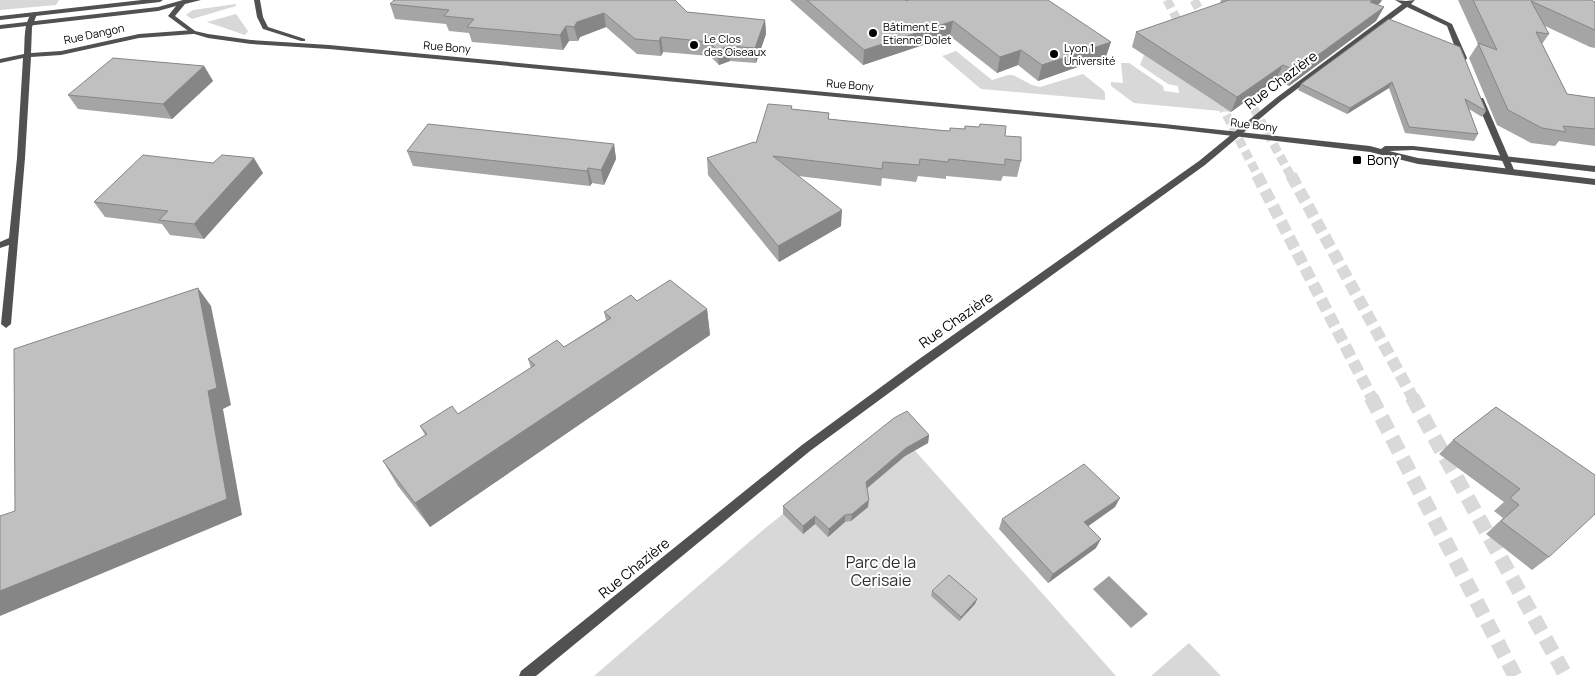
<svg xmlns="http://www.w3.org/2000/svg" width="1595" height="676" viewBox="0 0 1595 676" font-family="Manrope,sans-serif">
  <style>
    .green { fill: #d8d8d8 }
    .water { fill: #9f9f9f }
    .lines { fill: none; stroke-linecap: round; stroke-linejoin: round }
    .primary-tunnel-far2 { stroke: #d9d9d9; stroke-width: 9; stroke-dasharray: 9 4.5; stroke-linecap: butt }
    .primary-tunnel-far1 { stroke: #d9d9d9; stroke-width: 12; stroke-dasharray: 12 5.5; stroke-linecap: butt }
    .primary-tunnel { stroke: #d9d9d9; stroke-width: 15; stroke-dasharray: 15 8; stroke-linecap: butt }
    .minor { fill: #515151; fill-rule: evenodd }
    .tertiary { fill: #515151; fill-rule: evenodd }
    .wall { fill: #a5a5a5 }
    .shaded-wall { fill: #868686 }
    .building { fill: #c0c0c0; stroke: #868686 }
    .poi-dot { fill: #000; stroke: #fff; stroke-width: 2 }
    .labels { text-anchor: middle; stroke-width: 4; stroke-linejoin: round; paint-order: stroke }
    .far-poi-label { font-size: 11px; fill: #000; stroke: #fff; text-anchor: start }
    .far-street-label { font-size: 11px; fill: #000; stroke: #fff }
    .street-label { font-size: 14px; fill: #000; stroke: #fff }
    .poi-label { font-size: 14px; fill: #000; stroke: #fff; text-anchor: start }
    .near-park-label { font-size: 16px; fill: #2f2f2f; stroke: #fff }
  </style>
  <rect width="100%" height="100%" fill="#fff"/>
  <g class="green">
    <polygon points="0,0 59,0 56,5 0,10"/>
    <polygon points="236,4 236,6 192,19 186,15 193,10"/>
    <polygon points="236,14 248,31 245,35 207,22"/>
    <polygon points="956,51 992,80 1008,75 1013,75 1032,85 1040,87 1083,74 1103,90 1105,93 1105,100 981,89 942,56"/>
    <polygon points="1144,55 1231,112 1134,103 1111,86 1111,82 1123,83 1121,63 1129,63 1163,86 1164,91 1179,93 1178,86 1168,84 1140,65"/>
    <polygon points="893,426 1116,676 594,676 763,530"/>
    <polygon points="1189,643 1221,676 1151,676"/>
  </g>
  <polygon class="water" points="1109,576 1148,614 1131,628 1093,589"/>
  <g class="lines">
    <g class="primary-tunnel-far2">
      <polyline points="1167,0 1184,33"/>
      <polyline points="1194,0 1208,26"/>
      <polyline points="1241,85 1291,176"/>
      <polyline points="1214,91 1258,176"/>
    </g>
    <g class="primary-tunnel-far1">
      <polyline points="1257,175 1372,398"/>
      <polyline points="1291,175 1413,398"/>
    </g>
    <g class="primary-tunnel">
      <polyline points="1371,397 1515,676"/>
      <polyline points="1412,397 1566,676"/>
    </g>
    <g class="minor">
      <polygon points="1395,0 1406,1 1415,0 1411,4 1452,24 1467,58 1466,60 1459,58 1447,26 1407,7 1281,101 1205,165 923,368 810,451 536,676 519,676 521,671 802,445 915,362 1199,161 1276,98 1402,4"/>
      <path d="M34,12L37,14L32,27L31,53L61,51L139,34L193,30L196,32L193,34L139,38L61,55L31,57L25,158L11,324L6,328L1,324L9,245L0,248V242L9,238L17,158L23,58L0,63V59L24,54C25,41 23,19 34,12Z"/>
      <polygon points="1477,98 1483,98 1484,100 1515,172 1514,174 1511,175 1507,172 1476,100"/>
    </g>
    <g class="tertiary">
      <polygon points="142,0 163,0 160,2 0,20 0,16"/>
      <polygon points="183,0 201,0 185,4 175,16 195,31 208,34 251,40 329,45 1164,124 1370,146 1381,149 1385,146 1413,146 1595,166 1595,172 1413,150 1389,151 1418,158 1595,179 1595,185 1418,164 1370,152 1164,128 329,49 251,44 208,38 191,33 168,16 176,6 158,11 0,29 0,25 158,7"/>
      <polygon points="254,0 260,0 263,17 268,27 305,39 305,41 301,41 263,29 257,17"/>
    </g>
  </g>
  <g class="wall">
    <polygon points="790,0 905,0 1106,57 1038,81 1018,65 997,73 950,36 863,65"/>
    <polygon points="1221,0 1382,0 1380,3 1378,5 1384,7 1376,21 1289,86 1276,79 1231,112 1132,47 1136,32 1220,4"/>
    <polygon points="1458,0 1591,0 1595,2 1595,48 1590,47 1545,26 1549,34 1542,44 1567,94 1595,98 1595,146 1559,141 1555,146 1531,143 1497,125 1469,58 1478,44"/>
    <polygon points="390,4 687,12 765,20 766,34 756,63 730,61 719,65 710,56 663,52 661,56 637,54 606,27 580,37 578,41 569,41 563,50 472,42 469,33 449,31 446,24 395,19"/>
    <polygon points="1389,19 1486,111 1482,117 1469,109 1478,134 1474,141 1405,133 1389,88 1347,114 1298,90 1301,84"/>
    <polygon points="204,66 213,81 172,119 78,109 68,95"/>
    <polygon points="792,109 829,113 829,119 950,131 964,129 965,126 1005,136 1021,161 1017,177 1003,176 1001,181 946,176 946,179 918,176 916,182 882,178 881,186 798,176 841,226 779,262 708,175 707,158 756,143"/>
    <polygon points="614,144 616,159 604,185 592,183 590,186 413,166 407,151"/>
    <polygon points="263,173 204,239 170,235 162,224 105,217 94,202"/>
    <polygon points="637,301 707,309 710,335 430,527 398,486 383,461 425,435 420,426 458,414 531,368 528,359 564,347 606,320 604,312"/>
    <polygon points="1496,407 1549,557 1532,570 1486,534 1503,518 1494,511 1504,502 1439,454 1453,440"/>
    <polygon points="929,435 928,443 905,456 867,488 868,507 851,521 845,522 828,537 815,524 803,534 783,514 783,506"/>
    <polygon points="1115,507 1088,526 1096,548 1048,583 999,529 1002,519"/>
    <polygon points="932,591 977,599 975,604 959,621 931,596"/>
  </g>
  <g class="shaded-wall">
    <polygon points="1373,0 1382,0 1380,3 1363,16 1370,2"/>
    <polygon points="1384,7 1376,21 1289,86 1296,71"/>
    <polygon points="604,13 606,27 580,37 578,41 574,27 577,22"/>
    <polygon points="765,20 766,34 756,63 755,48"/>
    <polygon points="953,21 950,36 863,65 864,50"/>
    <polygon points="566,26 569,41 563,50 560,35"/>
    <polygon points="661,37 663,52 661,56 659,41"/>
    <polygon points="1111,42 1106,57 1038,81 1042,65"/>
    <polygon points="729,46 730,61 719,65 717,50"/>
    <polygon points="1021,50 1018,65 997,73 1000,57"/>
    <polygon points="1283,65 1276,79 1231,112 1237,97"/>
    <polygon points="204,66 213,81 172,119 163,104"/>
    <polygon points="1392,82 1389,88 1347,114 1350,108"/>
    <polygon points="614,144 616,159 604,185 601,170"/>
    <polygon points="254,158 263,173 204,239 194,224"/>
    <polygon points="588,168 592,183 590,186 587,171"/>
    <polygon points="842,210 841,226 779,262 778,246"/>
    <polygon points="198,288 211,306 231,405 223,409 242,515 0,616 0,591 208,391"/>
    <polygon points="707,309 710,335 430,527 415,503"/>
    <polygon points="929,435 928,443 905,456 865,490 866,482 906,448"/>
    <polygon points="1120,498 1115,507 1080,532 1084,522"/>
    <polygon points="869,500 868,507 851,521 852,514"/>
    <polygon points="845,515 845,522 828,537 829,529"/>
    <polygon points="815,516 815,524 803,534 803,526"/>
    <polygon points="1101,539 1096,548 1048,583 1053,574"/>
    <polygon points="977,599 975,604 959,621 961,617"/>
  </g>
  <g class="building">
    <polygon points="394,0 675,0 687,12 765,20 755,48 729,46 717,50 709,42 661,37 659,41 635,39 604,13 577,22 574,27 566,26 560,35 467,27 474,19 444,16 449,10 390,4"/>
    <polygon points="807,0 905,0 906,1 909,0 1048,0 1111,42 1042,65 1021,50 1000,57 953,21 864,50"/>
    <polygon points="1229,0 1373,0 1370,2 1384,7 1296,71 1283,65 1237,97 1136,32"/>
    <polygon points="1473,0 1591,0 1595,2 1595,30 1531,1 1549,34 1536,32 1567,94 1595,98 1595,129 1563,126 1566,132 1542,128 1508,110 1478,43 1497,50"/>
    <polygon points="1389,19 1460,47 1486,111 1465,99 1478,134 1409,127 1392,82 1350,108 1301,84"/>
    <polygon points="113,58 204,66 163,104 68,95"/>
    <polygon points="768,104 792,106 791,109 829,113 828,119 936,130 950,131 950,128 965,129 965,126 979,127 980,124 1006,126 1005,136 1021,137 1021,161 1005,159 1005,165 949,159 948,162 920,159 919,165 883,162 882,169 773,156 842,210 778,246 707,158 754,142 756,143"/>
    <polygon points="428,124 614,144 601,170 588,168 587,171 407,151"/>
    <polygon points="143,155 213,163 222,155 254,158 194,224 159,220 168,211 94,202"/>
    <polygon points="670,280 707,309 415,503 383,461 427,434 420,426 452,406 458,414 535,365 528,359 557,340 564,347 611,318 604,312 631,295 637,301"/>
    <polygon points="198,288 217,388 208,391 227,499 0,591 0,516 15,511 14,349"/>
    <polygon points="1496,407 1595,475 1595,514 1549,557 1501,521 1519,505 1510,498 1520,489 1453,440"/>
    <polygon points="907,411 929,435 906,448 866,482 869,500 852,514 845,515 829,529 815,516 803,526 783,506 894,418"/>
    <polygon points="1084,464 1120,498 1084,522 1101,539 1053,574 1002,519"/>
    <polygon points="949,575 977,599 961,617 932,591"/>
  </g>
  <g class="poi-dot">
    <circle cx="873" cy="33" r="5"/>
    <circle cx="694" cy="45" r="5"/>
    <circle cx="1054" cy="54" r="5"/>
    <rect x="1352" y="155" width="10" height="10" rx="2.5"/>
  </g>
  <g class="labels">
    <g class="far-poi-label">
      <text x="883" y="31">Bâtiment E -<tspan x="883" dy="13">Etienne Dolet</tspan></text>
      <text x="704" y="43">Le Clos<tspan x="704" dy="13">des Oiseaux</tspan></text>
      <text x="1064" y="52">Lyon 1<tspan x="1064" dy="13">Université</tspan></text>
    </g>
    <g class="far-street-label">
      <text transform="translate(94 34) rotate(-12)" y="4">Rue Dangon</text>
      <text transform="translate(447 47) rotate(5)" y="4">Rue Bony</text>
      <text transform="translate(850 85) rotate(5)" y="4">Rue Bony</text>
      <text transform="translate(1254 125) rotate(7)" y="4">Rue Bony</text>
    </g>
    <g class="street-label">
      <text transform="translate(1281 80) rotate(-37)" y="5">Rue Chazière</text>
      <text transform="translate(956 320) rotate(-35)" y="5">Rue Chazière</text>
      <text transform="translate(634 568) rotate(-39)" y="5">Rue Chazière</text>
    </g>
    <g class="poi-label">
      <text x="1367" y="165">Bony</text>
    </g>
    <g class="near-park-label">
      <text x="881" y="568">Parc de la<tspan x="881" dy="18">Cerisaie</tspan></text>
    </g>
  </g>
</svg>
